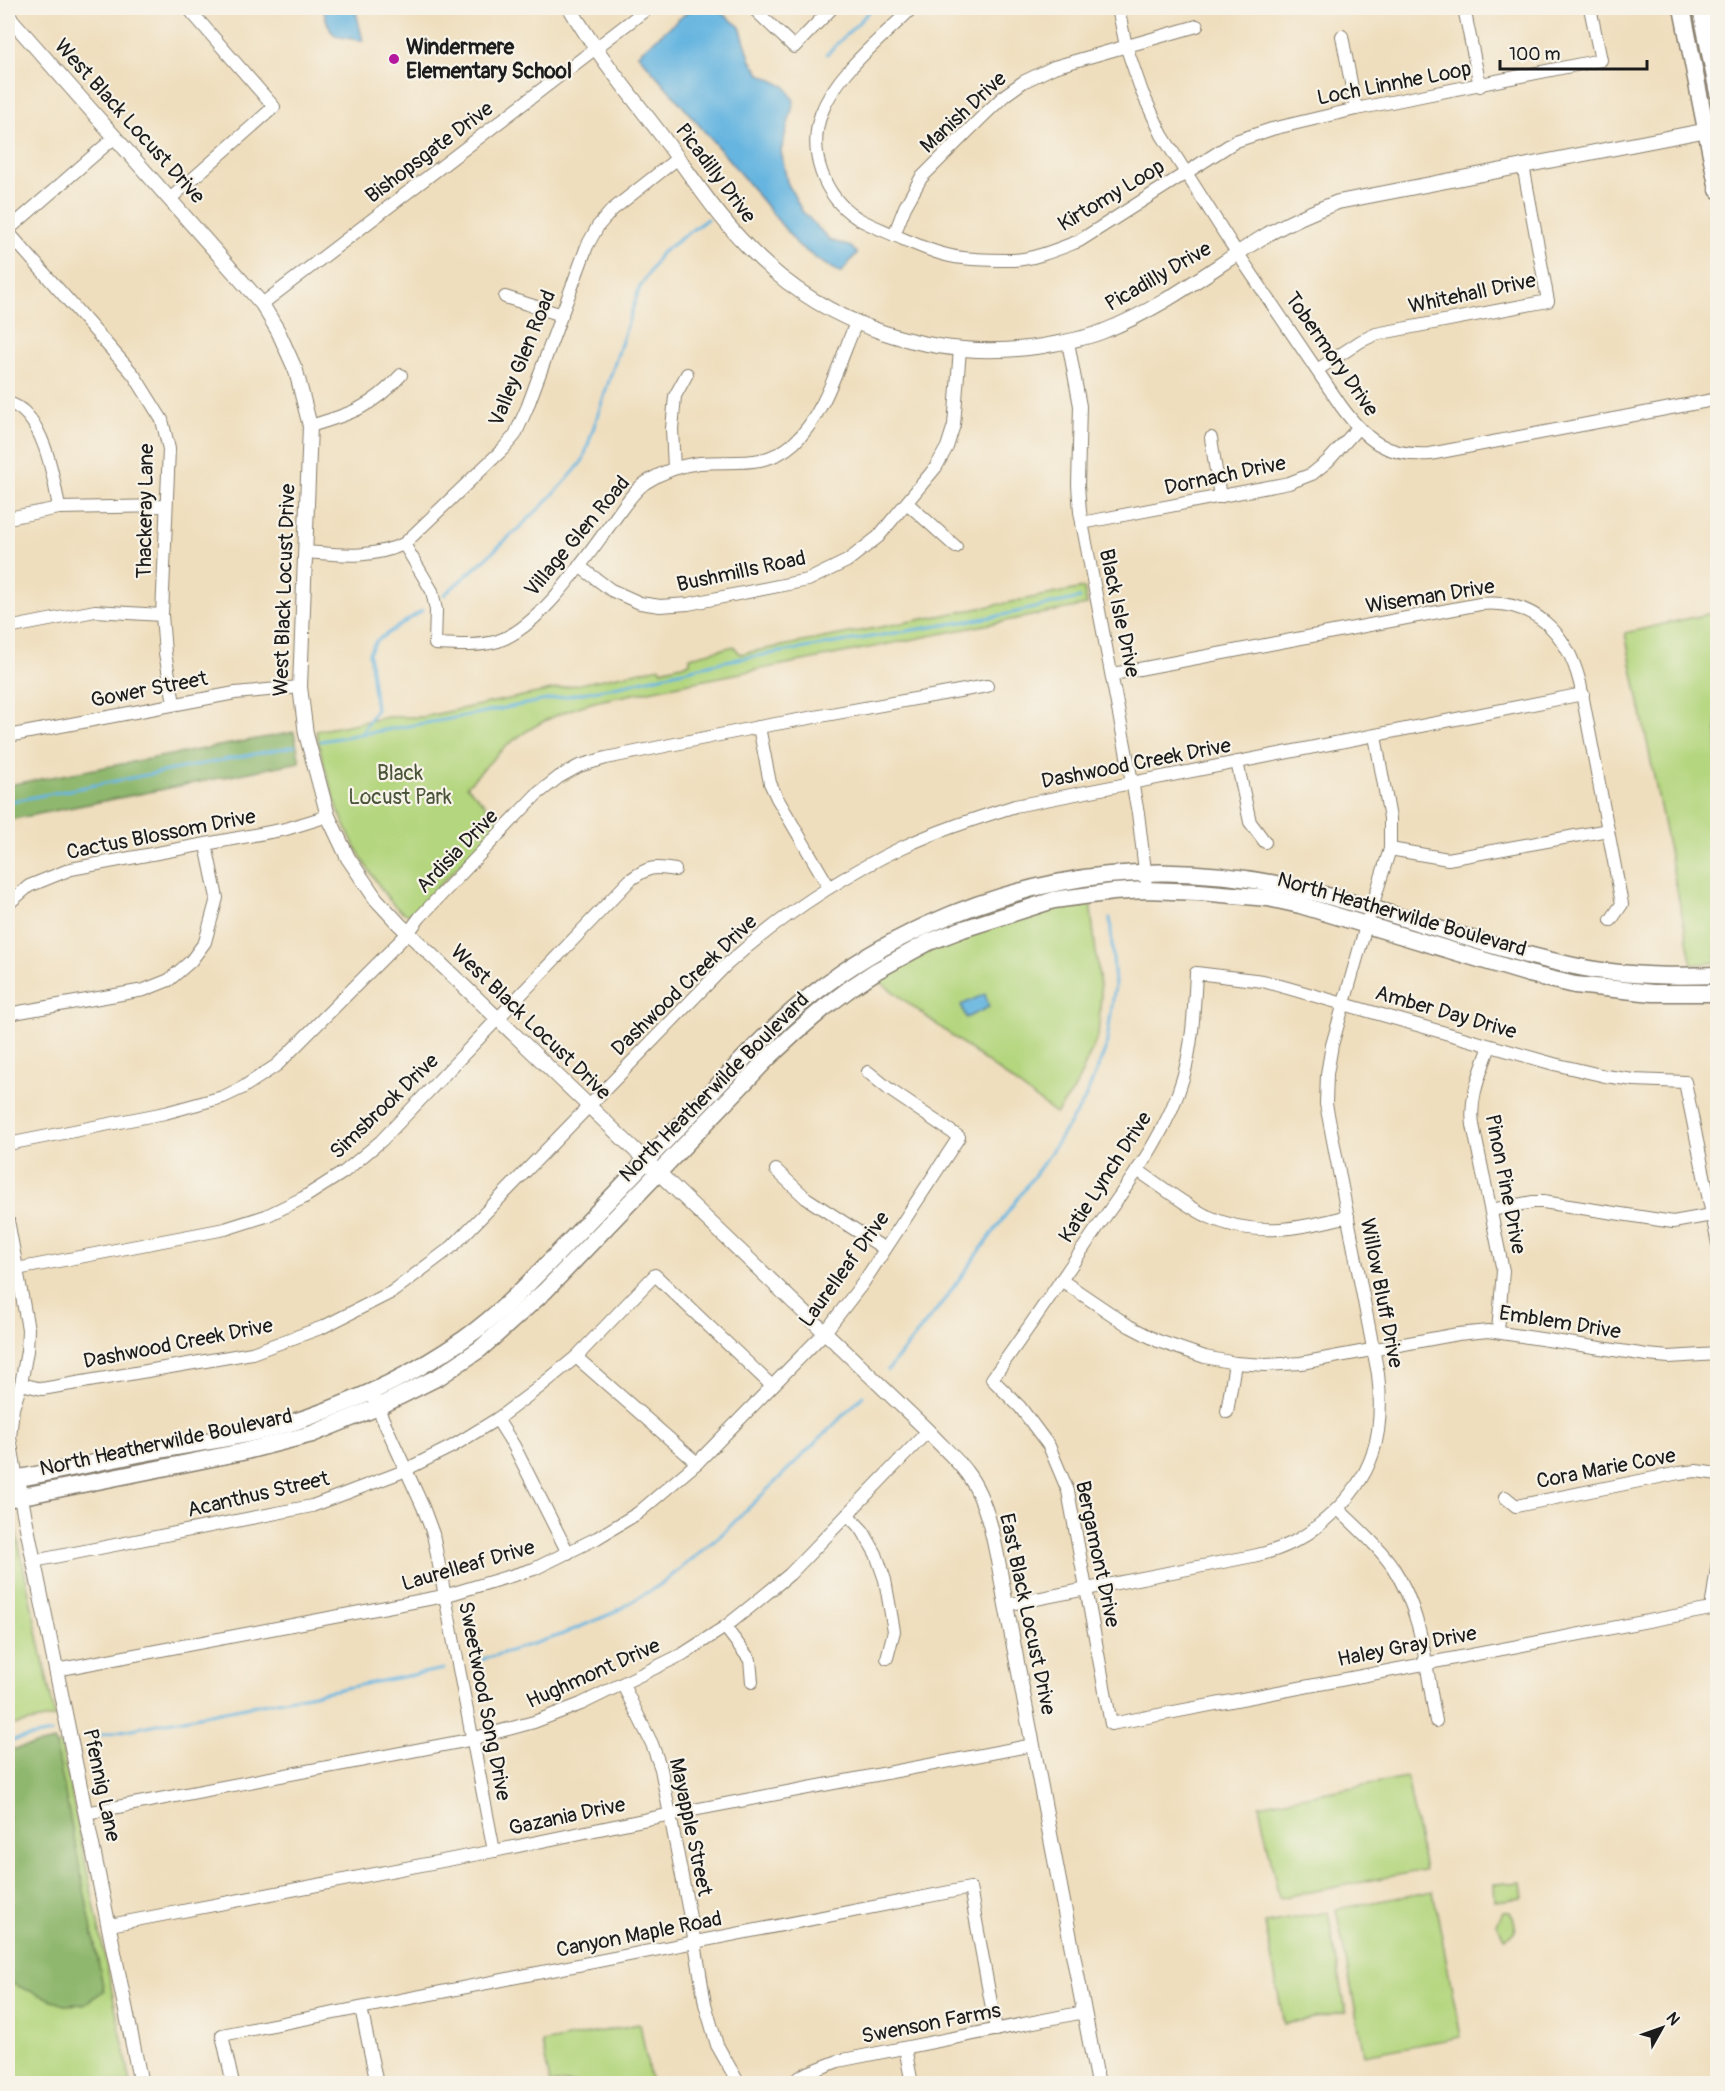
<svg xmlns="http://www.w3.org/2000/svg" width="1725" height="2091" viewBox="0 0 1725 2091" font-family="Pangolin,sans-serif">
  <style>
    .green { fill: #b4d67e; stroke: #68794d; stroke-width: 1.5 }
    .forest { fill: #8fb76d; stroke: #566a44; stroke-width: 1.5 }
    .water { fill: #66b5e0; stroke: #41687e; stroke-width: 1.5 }
    .lines { fill: none; stroke-linecap: round; stroke-linejoin: round }
    .stream { stroke: #66b5e0; stroke-width: 3 }
    .minor-casing { stroke: #867d6c; stroke-width: 14 }
    .tertiary-casing { stroke: #867d6c; stroke-width: 16 }
    .secondary-casing { stroke: #867d6c; stroke-width: 19 }
    .minor { stroke: #fff; stroke-width: 12 }
    .tertiary { stroke: #fff; stroke-width: 14 }
    .secondary { stroke: #fff; stroke-width: 16 }
    .poi-dot { fill: #b5179e; stroke: #f7f3e8; stroke-width: 2 }
    .labels { text-anchor: middle; stroke-width: 4.5; stroke-linejoin: round; paint-order: stroke }
    .poi-label { font-size: 21px; font-weight: bold; fill: #1c1c1c; stroke: #f7f3e8; text-anchor: start }
    .street-label { font-size: 21px; fill: #1c1c1c; stroke: #f7f3e8 }
    .park-label { font-size: 21px; fill: #4a5439; stroke: #f7f3e8 }
  </style>
  <rect width="100%" height="100%" fill="#f7f3e8"/>
  <filter id="ink" filterUnits="userSpaceOnUse"><feTurbulence type="fractalNoise" baseFrequency=".0167" numOctaves="2"/><feDisplacementMap in="SourceGraphic" scale="12" xChannelSelector="R" yChannelSelector="G"/><feConvolveMatrix kernelMatrix="1 2 1 2 8 2 1 2 1" color-interpolation-filters="sRGB"/></filter>
  <filter id="wash" filterUnits="userSpaceOnUse"><feTurbulence type="fractalNoise" baseFrequency=".008" numOctaves="4" result="noise"/><feDisplacementMap in="SourceGraphic" scale="24" xChannelSelector="R" yChannelSelector="G"/><feGaussianBlur stdDeviation="1.35" result="paint"/><feColorMatrix in="noise" values="0 0 0 0 0 0 0 0 0 0 0 0 0 0 0 0 0 1.4 0 .05"/><feComposite in="paint" operator="in"/></filter>
  <g filter="url(#wash)">
    <rect width="100%" height="100%" fill="#efdebd"/>
    <g class="green">
      <path d="M1084,588L1087,605L598,701C564,710 530,725 503,749C490,761 479,774 467,786L502,822L410,915C396,911 388,898 380,887C344,836 329,791 316,731L388,717H423L660,667L661,670L690,663V657L734,646L740,654Z"/>
      <polygon points="1717,612 1717,962 1692,965 1625,633"/>
      <polygon points="1090,901 1101,995 1098,1036 1074,1090 1056,1114 875,978 940,946 1037,911"/>
      <polygon points="8,1504 11,1507 55,1717 8,1726"/>
      <polygon points="61,1744 131,2083 8,2084 8,1755"/>
      <polygon points="1407,1777 1425,1870 1279,1898 1259,1805"/>
      <polygon points="1521,1882 1523,1898 1495,1901 1494,1884"/>
      <polygon points="1433,1891 1461,2037 1364,2055 1336,1909"/>
      <polygon points="1328,1912 1346,2012 1284,2024 1265,1923"/>
      <polygon points="1503,1912 1509,1912 1513,1917 1516,1930 1513,1934 1504,1938 1497,1924"/>
      <polygon points="640,2024 651,2083 550,2083 542,2043"/>
    </g>
    <g class="forest">
      <polygon points="294,732 300,762 8,820 8,785"/>
      <polygon points="55,1741 104,1991 84,2004 64,2005 8,1982 8,1750"/>
    </g>
    <g class="water">
      <path d="M323,8H355L363,41C332,34 332,42 323,8Z"/>
      <polygon points="692,8 715,8 740,27 751,61 760,74 786,87 794,101 781,151 787,182 802,211 830,240 851,247 857,253 841,273 821,262 798,245 729,160 638,54"/>
      <polygon points="985,994 989,1007 966,1018 961,1005"/>
    </g>
    <g class="lines">
      <g class="stream">
        <polyline points="827,54 873,8"/>
        <path d="M444,595C478,566 511,536 543,505C557,490 571,477 583,460L639,289L661,253L707,219"/>
        <polyline points="362,733 376,709 369,653 376,641 423,610"/>
        <polyline points="321,741 449,719 619,686 726,661 998,616 1080,598"/>
        <polyline points="8,802 295,746"/>
        <polyline points="888,1370 942,1303 1047,1158 1084,1101 1106,1048 1115,985 1110,918"/>
        <polyline points="474,1662 558,1636 613,1613 663,1583 721,1535 863,1396"/>
        <polyline points="90,1737 444,1669"/>
        <polyline points="8,1741 51,1733"/>
      </g>
    </g>
  </g>
  <g filter="url(#ink)">
    <g class="lines">
      <g class="minor-casing">
        <g id="minor">
          <polyline points="753,8 794,47 832,8"/>
          <path d="M912,8C882,38 836,73 821,114C808,152 823,196 857,218C871,226 888,232 903,239C922,247 942,256 963,258C979,260 997,260 1013,260C1035,259 1058,249 1079,241L1236,141L1272,129L1356,109L1601,60L1590,8"/>
          <path d="M1118,8L1126,46L1142,92L1162,135L1230,242L1341,406C1366,440 1386,457 1430,454L1718,399"/>
          <polyline points="1464,8 1480,86"/>
          <polyline points="1342,36 1356,109"/>
          <polyline points="171,198 274,107 188,8"/>
          <polyline points="8,230 115,137"/>
          <polyline points="8,232 134,375 162,420 169,449 162,615 165,653 174,703"/>
          <polyline points="894,235 905,207 921,178 981,118 1005,95 1023,82 1054,67 1197,26"/>
          <polyline points="505,297 562,315"/>
          <polyline points="262,304 648,8"/>
          <polyline points="1068,342 1080,406 1078,485 1080,512 1138,813 1146,879"/>
          <polyline points="1317,370 1361,341 1376,334 1548,301 1523,165"/>
          <path d="M8,403C43,411 54,478 59,508"/>
          <path d="M310,426C351,414 372,407 401,375"/>
          <polyline points="1211,438 1220,497"/>
          <polyline points="674,468 672,429 675,396 687,374"/>
          <polyline points="907,503 956,547"/>
          <polyline points="8,518 59,508 166,506"/>
          <polyline points="1082,523 1289,483 1312,474 1328,461 1357,429"/>
          <path d="M404,544L432,591L436,610L435,644C455,645 478,647 498,641C540,627 584,560 610,525C621,511 631,493 645,483C662,472 680,465 700,463C734,460 765,469 794,443C824,416 840,360 856,323"/>
          <path d="M305,552C343,555 369,559 404,544L503,449L515,435L527,408L587,246L598,226L612,210L678,158"/>
          <polyline points="579,566 611,590 640,603 660,606 688,604 808,580 847,561 878,537 936,467 947,447 954,425 960,349"/>
          <polyline points="8,628 95,611 162,615"/>
          <path d="M1113,674L1480,604C1534,599 1567,632 1580,683L1622,904L1611,920"/>
          <polyline points="759,727 770,783 777,798 829,887"/>
          <polyline points="8,736 235,693 300,687"/>
          <polyline points="1237,762 1250,822 1265,842"/>
          <polyline points="1390,849 1448,859 1608,830"/>
          <polyline points="8,904 29,886 71,869 286,829 328,816"/>
          <polyline points="8,1014 144,990 169,980 191,961 205,942 217,898 206,845"/>
          <path d="M1490,1046C1481,1072 1469,1097 1473,1125L1503,1271L1498,1331"/>
          <polyline points="8,1144 165,1113 223,1097 242,1088 277,1065 408,933 420,917 536,795 559,777 579,766 606,758 759,727 987,686"/>
          <polyline points="776,1170 806,1198 885,1249"/>
          <path d="M1137,1170C1160,1185 1183,1204 1207,1216C1254,1238 1300,1229 1348,1216"/>
          <polyline points="1491,1210 1533,1202 1543,1202 1673,1222 1712,1215"/>
          <polyline points="8,1220 28,1329 27,1351 21,1384 13,1408 10,1438 17,1479"/>
          <path d="M1718,1244L1685,1082L1634,1080L1605,1076L1554,1064L1263,981L1196,973C1194,1009 1193,1043 1183,1078C1167,1134 1130,1181 1097,1228C1062,1279 1028,1329 992,1379L1020,1407L1049,1446L1068,1491L1111,1724L1711,1609L1718,1561"/>
          <path d="M17,1269L225,1229L266,1216L303,1198L344,1172L381,1141L630,880C648,867 653,866 675,870"/>
          <polyline points="1061,1280 1129,1326 1158,1341 1205,1357 1235,1363 1266,1365 1301,1363 1458,1334 1488,1331 1647,1355 1669,1357 1718,1354"/>
          <polyline points="576,1357 697,1463"/>
          <path d="M21,1384L42,1389L252,1353L323,1327L392,1292L453,1246L725,966C779,918 838,878 903,847C939,830 978,818 1015,806L1583,694"/>
          <polyline points="370,1391 423,1507 433,1534 494,1851"/>
          <polyline points="1227,1412 1235,1363"/>
          <polyline points="497,1419 514,1446 568,1553"/>
          <polyline points="1505,1497 1516,1506 1679,1473 1696,1471 1718,1474"/>
          <path d="M1338,1509C1357,1527 1377,1545 1392,1566C1423,1612 1426,1669 1436,1721"/>
          <polyline points="848,1515 863,1531 876,1554 885,1580 894,1631 887,1658"/>
          <polyline points="34,1561 312,1506 399,1473 453,1446 497,1419 537,1389 576,1357 655,1275 772,1386"/>
          <path d="M1006,1605L1253,1556C1282,1550 1304,1539 1326,1519C1374,1478 1385,1435 1378,1374L1326,1104L1327,1074L1332,1045L1366,926L1390,849V818L1375,736"/>
          <polyline points="725,1627 750,1660 752,1682"/>
          <polyline points="56,1670 444,1596 534,1569 597,1538 638,1513 697,1463 825,1332 863,1283 959,1137 890,1090 868,1072"/>
          <polyline points="623,1685 652,1744 661,1769 695,1943 705,2004 717,2045 739,2084"/>
          <polyline points="86,1813 464,1741 534,1722 581,1704 683,1654 725,1627 755,1603 790,1574 928,1431"/>
          <polyline points="110,1925 494,1851 662,1816 1033,1745"/>
          <polyline points="361,2008 377,2084"/>
          <polyline points="905,2048 912,2084"/>
          <polyline points="233,2084 222,2035 970,1888 996,2030"/>
          <polyline points="790,2084 805,2074 838,2061 1084,2012"/>
        </g>
      </g>
      <g class="tertiary-casing">
        <g id="tertiary">
          <path d="M570,8C596,53 630,94 662,136C689,173 715,213 747,246C823,326 935,363 1043,346C1064,342 1085,339 1104,331C1167,306 1212,268 1268,234C1291,221 1314,211 1338,202L1718,128"/>
          <path d="M8,16L262,304L278,331L296,371L310,426L300,687L306,734L328,816L348,858L376,899L399,924L928,1431C940,1445 955,1457 966,1472C992,1505 998,1564 1006,1605L1098,2084"/>
          <polyline points="17,1479 141,2084"/>
        </g>
      </g>
      <g class="secondary-casing">
        <g id="secondary">
          <polyline points="1682,8 1718,190"/>
          <polyline points="1701,8 1718,93"/>
          <path d="M8,1480C55,1472 102,1461 149,1452C202,1442 258,1435 309,1417C363,1398 417,1372 464,1339C506,1310 547,1264 583,1227C625,1183 667,1139 709,1095C742,1060 775,1024 813,994C881,940 971,900 1056,883C1127,868 1206,870 1276,884C1377,904 1473,945 1574,966C1621,976 1670,977 1718,975"/>
          <polyline points="8,1499 242,1452 312,1434 378,1407 440,1376 480,1349 545,1291 768,1058 796,1032 824,1008 852,987 876,971 929,942 963,929 1054,900 1113,892 1146,890 1199,892 1268,898 1300,905 1529,974 1575,985 1653,993 1718,993"/>
        </g>
      </g>
      <use href="#minor" class="minor"/>
      <use href="#tertiary" class="tertiary"/>
      <use href="#secondary" class="secondary"/>
    </g>
  </g>
  <circle class="poi-dot" cx="394" cy="59" r="6"/>
  <g class="labels">
    <g class="poi-label">
      <text x="406" y="54">Windermere<tspan x="406" dy="24">Elementary School</tspan></text>
    </g>
    <g class="street-label">
      <text transform="translate(1394 83) rotate(-11)" y="7">Loch Linnhe Loop</text>
      <text transform="translate(963 112) rotate(-43)" y="7">Manish Drive</text>
      <text transform="translate(130 121) rotate(48)" y="7">West Black Locust Drive</text>
      <text transform="translate(429 152) rotate(-37)" y="7">Bishopsgate Drive</text>
      <text transform="translate(716 173) rotate(53)" y="7">Picadilly Drive</text>
      <text transform="translate(1111 195) rotate(-31)" y="7">Kirtomy Loop</text>
      <text transform="translate(1158 276) rotate(-30)" y="7">Picadilly Drive</text>
      <text transform="translate(1472 293) rotate(-12)" y="7">Whitehall Drive</text>
      <text transform="translate(1332 354) rotate(55)" y="7">Tobermory Drive</text>
      <text transform="translate(522 358) rotate(-68)" y="7">Valley Glen Road</text>
      <text transform="translate(1225 475) rotate(-12)" y="7">Dornach Drive</text>
      <text transform="translate(145 511) rotate(-89)" y="7">Thackeray Lane</text>
      <text transform="translate(577 536) rotate(-50)" y="7">Village Glen Road</text>
      <text transform="translate(741 571) rotate(-12)" y="7">Bushmills Road</text>
      <text transform="translate(284 590) rotate(-88)" y="7">West Black Locust Drive</text>
      <text transform="translate(1430 596) rotate(-9)" y="7">Wiseman Drive</text>
      <text transform="translate(1120 613) rotate(78)" y="7">Black Isle Drive</text>
      <text transform="translate(149 689) rotate(-11)" y="7">Gower Street</text>
      <text transform="translate(1136 763) rotate(-11)" y="7">Dashwood Creek Drive</text>
      <text transform="translate(161 834) rotate(-11)" y="7">Cactus Blossom Drive</text>
      <text transform="translate(457 851) rotate(-46)" y="7">Ardisia Drive</text>
      <text transform="translate(1402 914) rotate(16)" y="7">North Heatherwilde Boulevard</text>
      <text transform="translate(684 985) rotate(-44)" y="7">Dashwood Creek Drive</text>
      <text transform="translate(1446 1012) rotate(16)" y="7">Amber Day Drive</text>
      <text transform="translate(531 1022) rotate(44)" y="7">West Black Locust Drive</text>
      <text transform="translate(714 1087) rotate(-45)" y="7">North Heatherwilde Boulevard</text>
      <text transform="translate(384 1106) rotate(-44)" y="7">Simsbrook Drive</text>
      <text transform="translate(1105 1177) rotate(-57)" y="7">Katie Lynch Drive</text>
      <text transform="translate(1506 1184) rotate(79)" y="7">Pinon Pine Drive</text>
      <text transform="translate(844 1269) rotate(-54)" y="7">Laurelleaf Drive</text>
      <text transform="translate(1382 1293) rotate(79)" y="7">Willow Bluff Drive</text>
      <text transform="translate(1560 1322) rotate(9)" y="7">Emblem Drive</text>
      <text transform="translate(178 1343) rotate(-11)" y="7">Dashwood Creek Drive</text>
      <text transform="translate(166 1442) rotate(-12)" y="7">North Heatherwilde Boulevard</text>
      <text transform="translate(1606 1468) rotate(-11)" y="7">Cora Marie Cove</text>
      <text transform="translate(258 1494) rotate(-13)" y="7">Acanthus Street</text>
      <text transform="translate(1098 1554) rotate(78)" y="7">Bergamont Drive</text>
      <text transform="translate(468 1565) rotate(-16)" y="7">Laurelleaf Drive</text>
      <text transform="translate(1028 1614) rotate(78)" y="7">East Black Locust Drive</text>
      <text transform="translate(1407 1646) rotate(-11)" y="7">Haley Gray Drive</text>
      <text transform="translate(593 1673) rotate(-24)" y="7">Hughmont Drive</text>
      <text transform="translate(485 1701) rotate(79)" y="7">Sweetwood Song Drive</text>
      <text transform="translate(102 1785) rotate(78)" y="7">Pfennig Lane</text>
      <text transform="translate(567 1816) rotate(-12)" y="7">Gazania Drive</text>
      <text transform="translate(691 1827) rotate(78)" y="7">Mayapple Street</text>
      <text transform="translate(639 1934) rotate(-11)" y="7">Canyon Maple Road</text>
      <text transform="translate(931 2023) rotate(-11)" y="7">Swenson Farms</text>
    </g>
    <g class="park-label">
      <text x="400" y="780">Black<tspan x="400" dy="24">Locust Park</tspan></text>
    </g>
  </g>
  <rect width="1725" height="2091" fill="none" stroke="#f7f3e8" stroke-width="30"/>
  <g transform="translate(1662 2028) rotate(50)" stroke="#f7f3e8" stroke-width="4.5" paint-order="stroke">
  <path d="M0-4.5L10 22L0 15L-10 22Z" fill="#1c1c1c"/>
  <text y="-9" font-size="16" font-weight="bold" text-anchor="middle" fill="#1c1c1c">N</text>
  </g>
  <path d="M1500 60v9h147v-9" fill="none" stroke="#1c1c1c" stroke-width="3"/>
  <text x="1509" y="60" font-size="18" fill="#1c1c1c" stroke="#f7f3e8" stroke-width="4.5" paint-order="stroke">100 m</text>
</svg>
